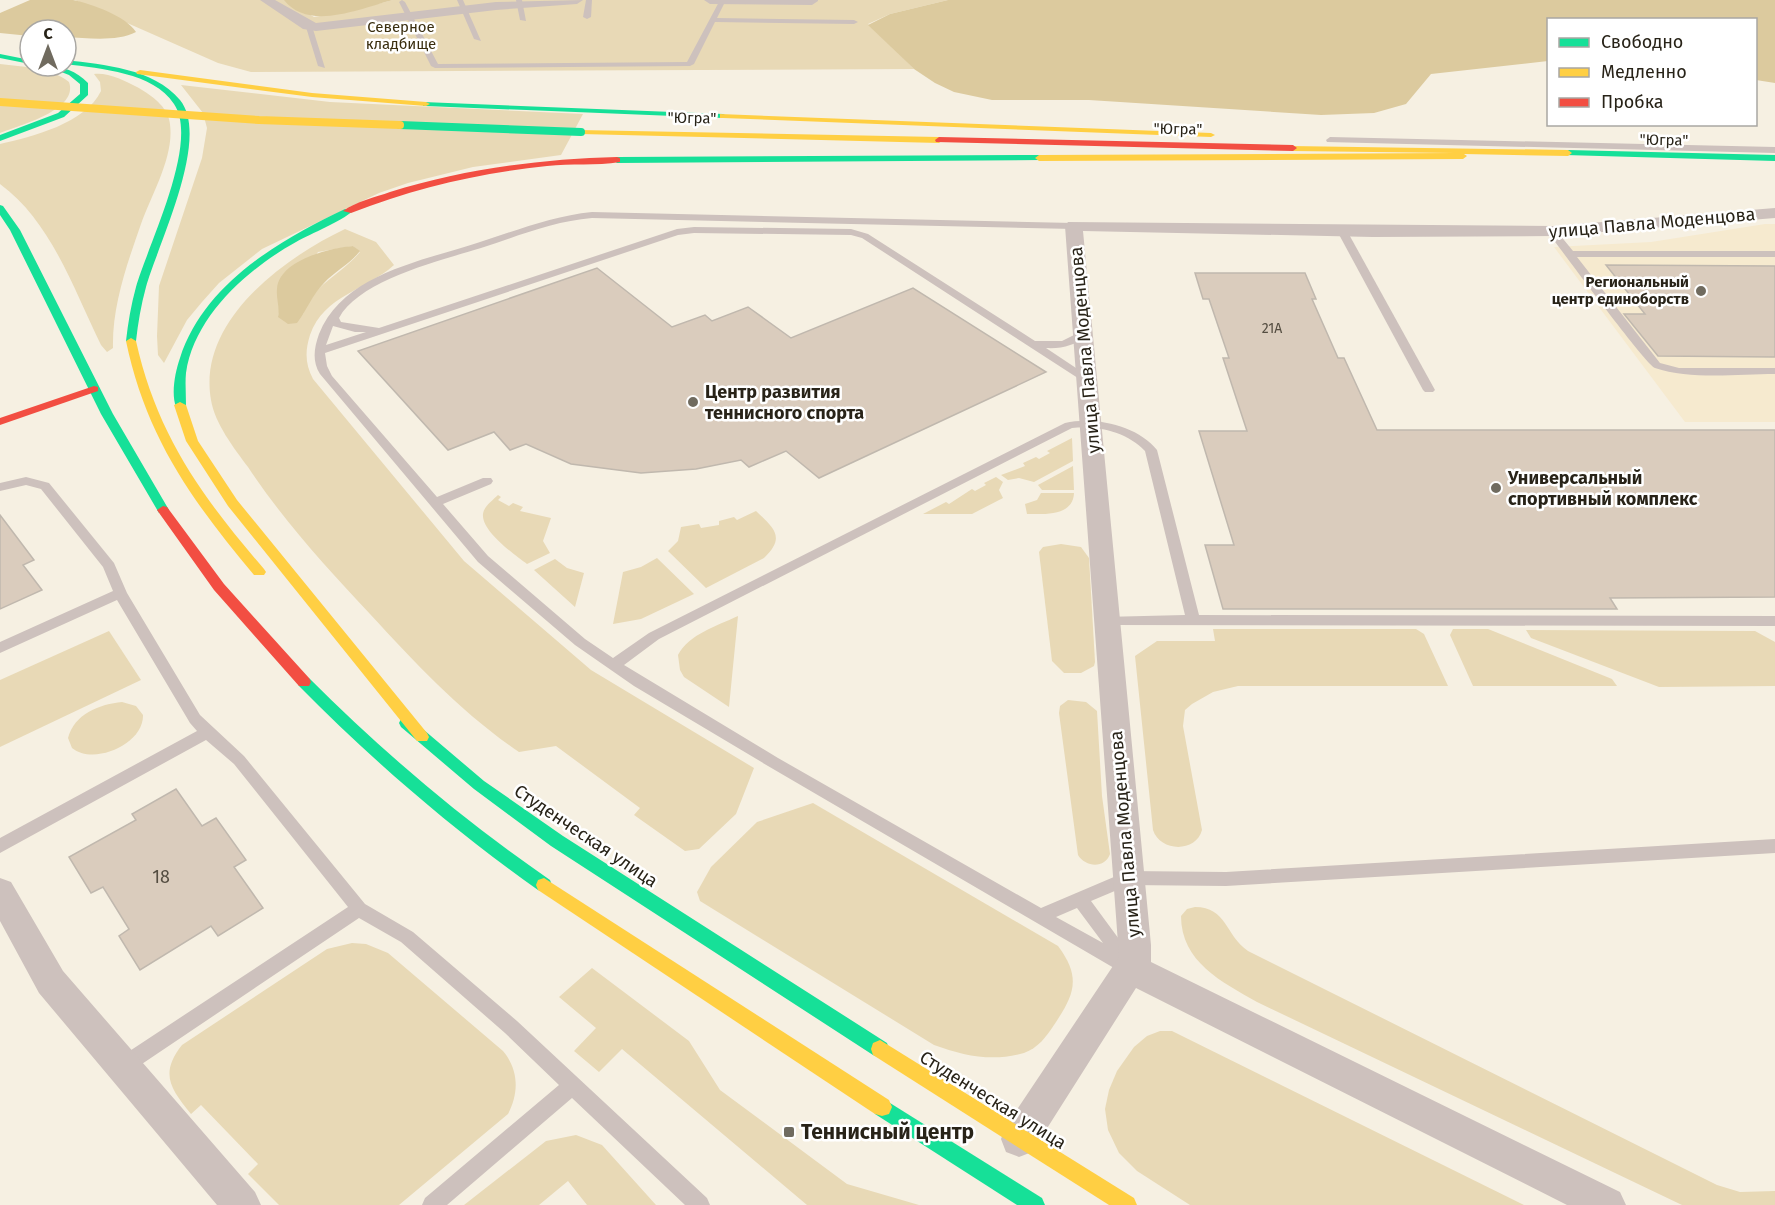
<svg xmlns="http://www.w3.org/2000/svg" width="1775" height="1205" viewBox="0 0 1775 1205" font-family="'Fira Sans',sans-serif">
  <style>
    .built { fill: #f6eacf }
    .green { fill: #e8d9b6; fill-rule: evenodd }
    .forest { fill: #dcca9e }
    .building { fill: #daccbd; stroke: #c0b8ae; stroke-width: 1.5 }
    .lines { fill: none; stroke-linecap: round; stroke-linejoin: round }
    .lane { fill: #cdc1bd; fill-rule: evenodd }
    .street { fill: #cdc1bd; fill-rule: evenodd }
    .fast { fill: #16e098; fill-rule: evenodd }
    .slow { fill: #ffcf43; fill-rule: evenodd }
    .jam { fill: #f24e42; fill-rule: evenodd }
    .fast-bridge { stroke: #16e098; stroke-width: 8 }
    .slow-bridge { stroke: #ffcf43; stroke-width: 8 }
    .poi-dot { fill: #706b5f; stroke: #fff; stroke-width: 2 }
    .labels { text-anchor: middle; stroke-width: 5; stroke-linejoin: round; paint-order: stroke }
    .far-number-label { font-size: 14px; fill: #544d41 }
    .far-park-label { font-size: 15px; fill: #3a2e0f; stroke: #fff }
    .far-street-label { font-size: 15px; fill: #282318; stroke: #fff }
    .far-poi-label { font-size: 15px; font-weight: bold; fill: #282318; stroke: #fff; text-anchor: end }
    .street-label { font-size: 18px; fill: #282318; stroke: #fff }
    .poi-label { font-size: 18px; font-weight: bold; fill: #282318; stroke: #fff; text-anchor: start }
    .near-number-label { font-size: 18px; fill: #544d41 }
    .near-poi-label { font-size: 21px; font-weight: bold; fill: #282318; stroke: #fff; text-anchor: start }
  </style>
  <rect width="100%" height="100%" fill="#f6f0e2"/>
  <polygon class="built" points="1765,224 1775,224 1775,422 1685,422 1554,247 1651,242"/>
  <g class="green">
    <polygon points="75,0 285,0 314,17 350,11 393,0 948,0 890,14 868,24 914,69 251,72 218,63"/>
    <path d="M0,64C23,67 50,67 69,82C79,110 20,125 0,133Z"/>
    <path d="M94,74C107,72 126,81 137,87C149,94 165,104 169,119C177,152 152,193 141,224C127,264 112,306 113,348L107,352L101,345C74,290 51,221 0,184V144C32,137 86,123 101,91L100,82Z"/>
    <polygon points="181,85 330,102 583,114 561,155 473,167 408,183 379,193 262,249 219,283 202,302 187,320 164,363 158,355 157,336 159,286 202,158 207,128 203,113"/>
    <path d="M345,229L376,242L394,265C367,290 324,295 310,335C305,351 305,364 313,379L464,561L591,670L754,768L736,814L699,849L685,851L634,815L640,808L556,746L519,752C463,714 416,664 370,614C326,567 283,520 248,467C234,448 215,424 211,400C197,321 284,258 345,229ZM353,246L360,252C342,274 312,285 303,314L278,317L280,307L318,252Z"/>
    <polygon points="1072,438 1073,461 1034,482 1019,478 1008,480 1001,475 1025,466 1023,463 1036,457 1039,459 1050,453 1047,451"/>
    <polygon points="1073,466 1074,490 1042,490 1038,485"/>
    <polygon points="996,477 1003,482 999,490 1003,498 972,514 923,514 946,502 949,504 972,489 975,491 986,485 984,483"/>
    <path d="M1041,493H1074C1073,517 1043,514 1027,514L1025,504L1037,500Z"/>
    <path d="M498,495L501,497L498,500L509,506L513,503L523,507L520,511L551,518L543,541L550,553L527,564C515,555 481,531 483,514C484,506 492,501 498,495Z"/>
    <path d="M756,511C774,528 786,537 764,558L706,588L668,551L678,541L681,527L699,524L701,528L719,525V521L734,517L737,520Z"/>
    <polygon points="1061,544 1081,547 1089,558 1095,662 1094,666 1081,673 1064,673 1052,661 1039,552 1043,547"/>
    <polygon points="657,558 694,594 641,619 613,624 623,572 641,567"/>
    <polygon points="555,559 567,568 584,573 575,607 534,570"/>
    <path d="M738,616L729,707L684,677L680,670L678,655C689,634 717,626 738,616Z"/>
    <path d="M1213,629H1416L1424,634L1448,686H1238L1213,692L1192,704L1185,710L1183,726L1202,830C1196,853 1160,852 1153,830L1135,656L1157,641H1215Z"/>
    <polygon points="1453,629 1488,629 1612,679 1617,686 1473,686 1450,635"/>
    <polygon points="1526,630 1755,631 1775,642 1775,686 1659,687 1531,638"/>
    <polygon points="109,631 141,680 0,747 0,680"/>
    <path d="M1068,700L1086,702L1097,711L1102,796L1110,854C1105,869 1085,867 1078,855L1059,713L1060,706Z"/>
    <path d="M122,702L136,706L143,715C144,744 94,766 72,748L68,738C74,714 100,704 122,702Z"/>
    <path d="M813,803L1058,946C1082,978 1074,995 1054,1025C1046,1037 1038,1048 1024,1053C993,1062 964,1056 934,1045L700,901L697,892L711,867L757,822Z"/>
    <path d="M1195,907C1227,907 1225,935 1248,951L1717,1185L1740,1192L1775,1191V1205H1682L1257,1002C1222,982 1181,962 1181,916L1187,909Z"/>
    <path d="M352,943L366,944L388,953L503,1051C519,1070 519,1093 508,1114L399,1205H279L248,1174L258,1164L201,1105L191,1114C171,1089 159,1074 182,1045L327,949Z"/>
    <polygon points="592,968 689,1041 720,1090 847,1184 919,1205 807,1205 622,1049 599,1072 574,1051 596,1028 559,997"/>
    <polygon points="1160,1031 1172,1031 1524,1205 1190,1205 1137,1171 1119,1153 1108,1130 1105,1109 1109,1090 1117,1071 1134,1047 1147,1036"/>
    <polygon points="576,1135 602,1145 656,1205 587,1205 568,1181 539,1205 464,1205 546,1141"/>
  </g>
  <g class="forest">
    <path d="M30,0C44,0 60,0 73,0C92,4 126,16 136,32C117,42 87,38 66,37V30H30V36L0,33V13Z"/>
    <path d="M284,0H393C361,8 309,32 284,0Z"/>
    <polygon points="948,0 1775,0 1775,83 1756,80 1756,20 1548,20 1548,61 1431,74 1406,104 1374,113 1321,115 1089,100 992,100 954,92 935,83 914,69 868,25 890,14"/>
    <path d="M353,246L360,251C350,264 335,271 324,283C312,295 307,310 297,323L288,324L278,317C280,307 276,299 277,289C279,260 330,248 353,246Z"/>
  </g>
  <g class="building">
    <polygon points="1606,265 1775,266 1775,357 1658,356 1624,314 1645,314"/>
    <polygon points="597,268 672,327 705,315 712,321 748,307 791,338 913,288 1046,372 819,478 786,451 749,467 741,460 696,469 641,473 571,464 526,444 510,450 494,432 448,450 358,351"/>
    <polygon points="1195,273 1305,273 1316,299 1312,299 1338,358 1344,358 1377,430 1775,430 1775,597 1610,598 1617,609 1223,609 1205,545 1234,545 1199,431 1247,431 1223,358 1229,358 1209,299 1203,299"/>
    <polygon points="0,515 34,560 23,565 42,590 0,609"/>
    <polygon points="176,789 202,826 216,818 246,860 234,867 263,908 218,936 211,926 140,970 119,936 129,929 103,887 91,893 69,857 136,820 132,814"/>
  </g>
  <g class="lines">
    <g class="lane">
      <polygon points="457,0 463,0 481,41 474,39"/>
      <polygon points="516,0 522,0 526,21 520,20"/>
      <polygon points="586,0 592,0 591,17 587,19 583,17"/>
      <polygon points="720,0 726,0 717,18 854,20 858,22 854,24 715,22 694,64 690,66 435,68 431,66 399,2 402,0 405,2 438,64 687,62"/>
      <polygon points="305,24 312,26 325,68 318,66"/>
      <polygon points="1330,137 1775,147 1775,153 1327,142 1326,140"/>
      <path d="M592,212L1074,223L1079,226L1074,229L592,218C554,221 518,236 481,248C442,260 359,280 339,318L341,322L379,328L677,229L694,227L851,229L868,234L1035,341H1062L1080,332H1088V336C1075,345 1062,349 1046,348L1094,380L1092,382H1084L862,238L851,235L694,233L678,235L325,353L327,366L332,376L437,497L483,478H491L493,481L491,484L443,504L488,556L585,639L613,658L649,633L1065,423C1095,416 1138,426 1157,450L1199,615L1775,616V626L1108,625L1103,623L1101,620L1103,617L1185,615L1145,451C1127,432 1097,425 1072,428L659,639L624,665L778,758L1041,908L1128,871L1226,872L1775,839V853L1226,886L1129,885L1091,901L1141,969L1138,975L1132,977L1126,975L768,766L634,686L575,645L478,562L320,374C312,361 314,348 319,334C343,274 422,261 477,243C515,231 552,216 592,212ZM333,326L355,332H366L326,345ZM1077,908L1103,943L1056,917Z"/>
      <polygon points="1341,226 1346,229 1435,390 1433,392 1425,392 1423,390 1336,229"/>
      <path d="M1549,229H1555L1573,251H1775V257H1577L1660,363L1679,368H1775V374C1738,374 1690,380 1655,368C1646,365 1559,247 1547,231Z"/>
      <polygon points="26,477 49,483 114,563 127,593 200,715 244,756 365,904 413,932 517,1021 707,1198 710,1205 685,1205 572,1098 447,1205 422,1205 425,1198 559,1085 505,1033 401,942 359,918 130,1072 123,1075 116,1072 114,1066 116,1060 348,907 234,764 206,740 0,853 0,838 197,731 190,723 117,600 0,653 0,642 113,591 103,567 41,489 26,485 0,491 0,483"/>
    </g>
    <g class="street">
      <polygon points="260,0 275,0 316,23 496,2 583,0 577,4 496,10 316,31 303,29"/>
      <polygon points="704,0 818,0 818,1 812,5 710,4"/>
      <polygon points="1775,208 1775,218 1553,236 1373,237 1083,231 1151,945 1151,962 1620,1192 1626,1205 1567,1205 1136,988 1032,1152 1019,1157 1006,1152 1001,1139 1006,1126 1119,957 1065,226 1068,222 1553,226"/>
      <polygon points="0,878 11,882 63,971 255,1192 261,1205 217,1205 39,993 0,921"/>
    </g>
    <g class="fast">
      <polygon points="0,54 30,60 30,64 0,58"/>
      <path d="M66,60C104,65 153,68 180,100C211,138 158,244 146,287C141,305 138,323 136,341L131,344L126,341C128,323 131,305 136,287C148,245 200,142 174,104C153,72 101,69 66,64Z"/>
      <path d="M46,66C63,66 76,71 88,83V95L64,117L0,141V135L58,113L80,94V84L69,75Z"/>
      <polygon points="423,102 723,114 727,116 723,118 426,106 423,106"/>
      <polygon points="1568,150 1775,155 1775,161 1565,155 1565,151"/>
      <polygon points="1039,155 1042,156 1042,160 617,163 613,160 617,157"/>
      <polygon points="0,205 3,206 20,230 113,414 169,510 167,513 159,513 101,414 10,230 0,215"/>
      <path d="M345,209L353,211C340,222 312,233 296,242C249,268 194,316 186,373C185,383 186,394 186,405L184,407H176C171,394 175,372 180,358C204,284 278,241 345,209Z"/>
      <path d="M304,677L309,678C384,753 463,820 550,880L552,885L550,890L544,892L538,890C452,829 373,761 299,686L297,682L299,678Z"/>
      <polygon points="406,717 411,719 484,781 563,836 887,1043 889,1049 887,1055 880,1058 873,1055 551,846 474,789 401,727 399,723 401,719"/>
      <polygon points="882,1098 1042,1198 1045,1205 1017,1205 875,1114 872,1107 875,1100"/>
    </g>
    <g class="slow">
      <polygon points="140,70 312,93 426,102 430,104 426,106 312,97 137,74 136,72"/>
      <polygon points="720,114 1211,133 1215,135 1211,137 723,118 720,118"/>
      <polygon points="578,130 939,137 943,140 939,143 581,134 578,134"/>
      <polygon points="1290,146 1568,150 1572,153 1568,156 1464,154 1467,156 1463,159 1039,161 1035,158 1039,155 1454,153 1293,151 1289,148"/>
      <path d="M131,338L136,341C157,435 202,497 264,569L266,572L264,575H254C192,501 146,437 126,341Z"/>
      <polygon points="180,402 186,405 198,441 237,500 427,733 429,737 427,741 417,741 228,506 186,441 174,405"/>
      <polygon points="544,878 889,1100 892,1107 889,1114 882,1116 875,1114 538,890 536,885 538,880"/>
      <polygon points="880,1040 1134,1198 1137,1205 1109,1205 873,1055 871,1049 873,1043"/>
    </g>
    <g class="jam">
      <polygon points="939,137 1293,145 1297,148 1293,151 936,142 935,140"/>
      <path d="M617,157L620,158V162C596,166 571,163 547,166C479,173 415,188 351,213L343,211C355,202 376,197 390,192C464,169 540,159 617,157Z"/>
      <polygon points="94,386 98,387 98,391 0,425 0,418"/>
      <polygon points="163,506 167,507 224,584 309,678 311,682 309,686 299,686 214,590 157,510"/>
    </g>
    <polyline class="fast-bridge" points="400,125 581,132"/>
    <polyline class="slow-bridge" points="0,102 259,120 400,125"/>
  </g>
  <g class="poi-dot">
    <circle cx="1701" cy="291" r="6"/>
    <circle cx="693" cy="402" r="6"/>
    <circle cx="1496" cy="488" r="6"/>
    <rect x="783" y="1126" width="12" height="12" rx="3"/>
  </g>
  <g class="labels">
    <g class="far-number-label">
      <text x="1272" y="333">21А</text>
    </g>
    <g class="far-park-label">
      <text x="401" y="32">Северное<tspan x="401" dy="17">кладбище</tspan></text>
    </g>
    <g class="far-street-label">
      <text transform="translate(692 118) rotate(1)" y="5">"Югра"</text>
      <text transform="translate(1178 129) rotate(1)" y="5">"Югра"</text>
      <text transform="translate(1664 140) rotate(1)" y="5">"Югра"</text>
    </g>
    <g class="far-poi-label">
      <text x="1689" y="287">Региональный<tspan x="1689" dy="17">центр единоборств</tspan></text>
    </g>
    <g class="street-label">
      <text transform="translate(1652 223) rotate(-5)" y="6">улица Павла Моденцова</text>
      <text transform="translate(1085 350) rotate(-95)" y="6">улица Павла Моденцова</text>
      <text transform="translate(1125 834) rotate(-95)" y="6">улица Павла Моденцова</text>
      <text transform="translate(586 836) rotate(34)" y="6">Студенческая улица</text>
      <text transform="translate(993 1100) rotate(32)" y="6">Студенческая улица</text>
    </g>
    <g class="poi-label">
      <text x="705" y="398">Центр развития<tspan x="705" dy="21">теннисного спорта</tspan></text>
      <text x="1508" y="484">Универсальный<tspan x="1508" dy="21">спортивный комплекс</tspan></text>
    </g>
    <g class="near-number-label">
      <text x="161" y="883">18</text>
    </g>
    <g class="near-poi-label">
      <text x="801" y="1139">Теннисный центр</text>
    </g>
  </g>
  <rect x="1547" y="18" width="210" height="108" fill="#ffffff" stroke="#a9a7a3" stroke-width="1.5"/>
  <rect x="1559" y="38" width="30" height="9" fill="#16e098" stroke="#a9a7a3" stroke-width="1.5"/>
  <text x="1601" y="48" font-size="18" fill="#282318">Свободно</text>
  <rect x="1559" y="68" width="30" height="9" fill="#ffcf43" stroke="#a9a7a3" stroke-width="1.5"/>
  <text x="1601" y="78" font-size="18" fill="#282318">Медленно</text>
  <rect x="1559" y="98" width="30" height="9" fill="#f24e42" stroke="#a9a7a3" stroke-width="1.5"/>
  <text x="1601" y="108" font-size="18" fill="#282318">Пробка</text>
  <g transform="translate(48 48)"><circle r="28" fill="#ffffff" stroke="#a9a7a3" stroke-width="1.5"/>
  <path d="M0-4.5L10 22L0 15L-10 22Z" fill="#706b5f"/>
  <text y="-9" font-size="16" font-weight="bold" text-anchor="middle" fill="#282318">С</text>
  </g>
</svg>
